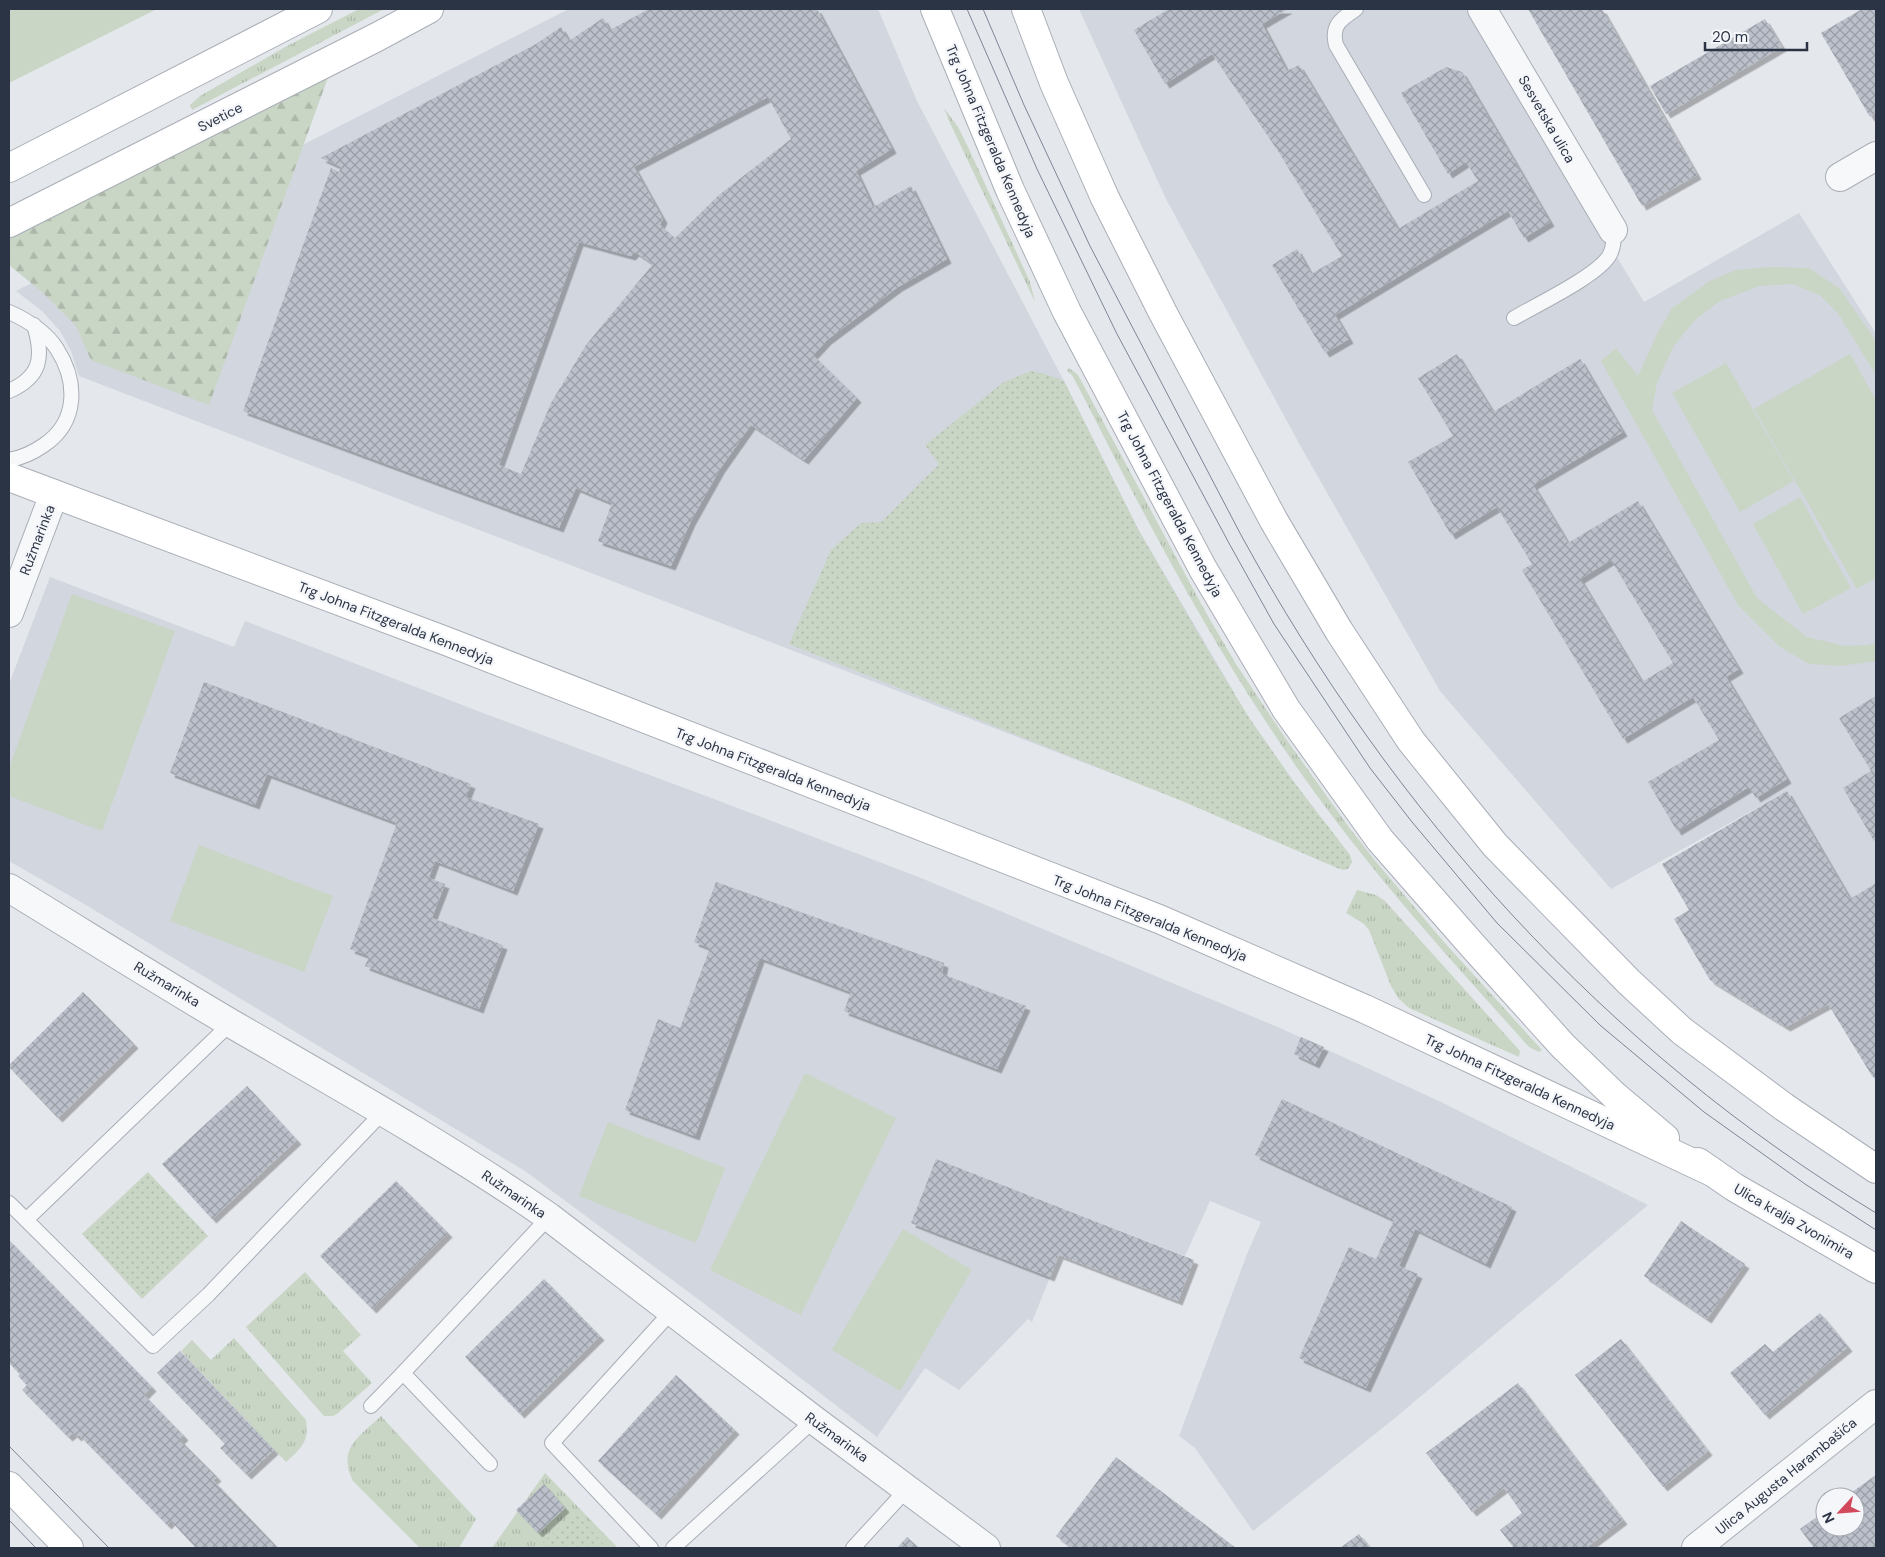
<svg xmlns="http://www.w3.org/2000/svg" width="1885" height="1557" viewBox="0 0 1885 1557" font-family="'DM Sans',sans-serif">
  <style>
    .built { fill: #d2d6de }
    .grass { fill: url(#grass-tufts) }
    .forest { fill: url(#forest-firs) }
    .park { fill: url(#park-dots) }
    .garden { fill: #c9d6c5 }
    .building { fill: url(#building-cross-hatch); fill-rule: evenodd; filter: url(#shadow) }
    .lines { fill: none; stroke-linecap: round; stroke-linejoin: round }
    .service-casing { stroke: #a9aeb7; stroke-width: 16 }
    .minor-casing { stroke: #a9aeb7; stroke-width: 30 }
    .tertiary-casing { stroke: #a9aeb7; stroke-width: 30 }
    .secondary-casing { stroke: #a9aeb7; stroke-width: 30 }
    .service { stroke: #f7f8fa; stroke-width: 14 }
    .minor { stroke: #f7f8fa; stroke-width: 28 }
    .tertiary { stroke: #f7f8fa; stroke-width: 28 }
    .secondary { stroke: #fff; stroke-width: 28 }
    .tram { stroke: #7d8696; stroke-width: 1 }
    .labels { text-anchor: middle; stroke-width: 4.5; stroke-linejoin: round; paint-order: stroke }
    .street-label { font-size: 14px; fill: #2b3445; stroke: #f4f6f9 }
  </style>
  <defs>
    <pattern id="grass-tufts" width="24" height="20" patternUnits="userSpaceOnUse" patternTransform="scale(1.25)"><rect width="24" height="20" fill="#c9d6c5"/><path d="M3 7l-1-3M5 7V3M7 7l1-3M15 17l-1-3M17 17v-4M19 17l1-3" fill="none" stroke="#adb8ab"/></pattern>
    <pattern id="forest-firs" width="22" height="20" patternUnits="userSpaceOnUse" patternTransform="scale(1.25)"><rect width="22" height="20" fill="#c9d6c5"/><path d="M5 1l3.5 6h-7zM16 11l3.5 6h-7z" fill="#adb8ab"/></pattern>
    <pattern id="park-dots" width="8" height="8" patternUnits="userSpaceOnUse" patternTransform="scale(1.25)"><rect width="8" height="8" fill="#c9d6c5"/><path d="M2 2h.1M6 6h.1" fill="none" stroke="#adb8ab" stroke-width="1.8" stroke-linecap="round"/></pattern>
    <pattern id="building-cross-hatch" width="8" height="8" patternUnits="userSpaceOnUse" patternTransform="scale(1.25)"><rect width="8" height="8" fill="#bbc0ca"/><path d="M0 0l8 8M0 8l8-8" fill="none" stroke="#989da6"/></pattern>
    <filter id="shadow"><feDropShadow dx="4.5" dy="4.5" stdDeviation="0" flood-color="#0004"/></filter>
  </defs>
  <rect width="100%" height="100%" fill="#e4e7ec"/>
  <g class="built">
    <polygon points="569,9 878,9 917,101 1064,381 1138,529 1235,694 1147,787 79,376 71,351 60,331 42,311 16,291"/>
    <polygon points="1079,9 1467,9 1644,302 1799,213 1876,334 1876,883 1850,899 1787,791 1611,889 1440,691 1301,447 1166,199"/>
    <polygon points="50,577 234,647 245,621 483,713 706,796 921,878 1280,1028 1441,1102 1648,1205 1395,1418 1253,1531 1195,1448 1179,1436 1247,1254 1261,1222 1210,1201 1185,1256 936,1159 911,1223 1050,1277 1032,1322 1028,1319 959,1390 925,1368 877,1437 706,1305 525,1171 86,905 9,861 9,684"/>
  </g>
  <g class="grass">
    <polygon points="359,9 384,9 192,110 190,105 200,96 287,46"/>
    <polygon points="944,108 958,127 968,147 1030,282 1035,302 950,123"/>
    <path d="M1069,368L1078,375L1205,611L1236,664L1286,739L1351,830L1377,863L1444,942L1542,1050L1539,1052L1529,1047C1451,960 1372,874 1305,779C1218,657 1148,524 1080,390L1072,375L1067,371Z"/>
    <polygon points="1357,890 1376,895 1385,901 1520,1051 1519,1057 1409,1008 1398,998 1391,986 1369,930 1364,924 1346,913"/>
    <polygon points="305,1272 361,1335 343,1351 372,1383 338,1413 333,1416 324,1416 246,1327"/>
    <path d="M234,1338L306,1420C309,1442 302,1447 286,1462L181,1351L192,1340L211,1360Z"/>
    <path d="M381,1416L476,1519L459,1548H420L353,1481C337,1448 359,1437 381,1416Z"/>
    <polygon points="545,1473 618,1548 492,1548"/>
  </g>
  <polygon class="forest" points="330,72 209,405 91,360 76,326 42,292 9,265 9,239"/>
  <g class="park">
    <polygon points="1031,371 1045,374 1064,381 1138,529 1212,657 1250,719 1294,782 1350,855 1352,862 1348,869 1344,870 1337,868 1182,801 789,644 831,550 861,523 881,522 939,464 925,445 1004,382"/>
    <polygon points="148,1172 208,1236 142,1299 82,1234"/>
    <polygon points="575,1513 607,1548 549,1548 543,1542"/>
  </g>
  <g class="garden">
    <polygon points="9,9 157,9 9,83"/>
    <polygon points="1771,267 1809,268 1840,289 1876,341 1876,375 1839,315 1821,296 1793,284 1759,286 1720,301 1696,319 1673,347 1657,383 1652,410 1757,598 1807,637 1845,646 1869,645 1876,642 1876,661 1840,666 1809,664 1780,647 1738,605 1601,361 1616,348 1638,376 1657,334 1672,308 1710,281 1736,270"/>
    <polygon points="1850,354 1876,400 1876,578 1857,589 1754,409"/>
    <polygon points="1726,363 1794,481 1740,512 1672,393"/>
    <polygon points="1800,497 1851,588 1803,614 1753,524"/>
    <polygon points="72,594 175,631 102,831 9,796 9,768"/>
    <polygon points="199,845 333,896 304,972 170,921"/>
    <polygon points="805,1073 896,1118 801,1315 710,1270"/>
    <polygon points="608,1122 725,1168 696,1243 579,1196"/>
    <polygon points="903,1229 972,1270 900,1391 832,1350"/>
  </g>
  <g class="building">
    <path d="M649,9H817L892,149L856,171L873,207L911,186L947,259L898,287L827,340L813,355L857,398L804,460L751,425L720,469L691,521L671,566L598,541L612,503L576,488L559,528L243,411L331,168L339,172L341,167L321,158L536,44L561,27L569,41L603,18L610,30ZM768,97L791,139L719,195L675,238L660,225L663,219L634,167ZM579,242L631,256L635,252L653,264L586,345L551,403L521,474L499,465Z"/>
    <polygon points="1169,9 1288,9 1262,24 1287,71 1299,65 1398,229 1478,181 1466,162 1448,174 1401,93 1446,67 1462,72 1550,222 1524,238 1508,211 1335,315 1349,339 1325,353 1272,265 1297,249 1311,274 1342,256 1278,151 1212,54 1165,84 1134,30"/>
    <polygon points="1528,9 1602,9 1697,175 1642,206"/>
    <polygon points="1862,9 1876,9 1876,113 1870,117 1821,33"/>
    <polygon points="1765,19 1782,47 1666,114 1650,86"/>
    <path d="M1457,354L1493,412L1580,359L1623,432L1533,485L1568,543L1638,501L1739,669L1726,677L1787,779L1756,798L1749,787L1677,831L1648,782L1719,740L1693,697L1623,739L1522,570L1532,564L1497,507L1451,535L1408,462L1453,436L1418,378ZM1611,560L1673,663L1642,682L1580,579Z"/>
    <polygon points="204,682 471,784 466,797 539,824 513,891 435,861 429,878 445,884 432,918 503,945 479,1009 365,966 369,956 350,949 397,823 267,774 255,805 170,773"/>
    <polygon points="1876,696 1876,840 1874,841 1843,788 1871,771 1839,718"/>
    <polygon points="1787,791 1850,899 1876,883 1876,1079 1872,1076 1828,1004 1786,1027 1710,980 1674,919 1689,910 1662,864"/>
    <polygon points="716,882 944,963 942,974 1026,1006 997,1069 844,1011 851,992 760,958 695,1136 625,1110 658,1019 680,1028 710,948 694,942"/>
    <polygon points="83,992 134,1044 58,1118 9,1067 9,1065"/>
    <polygon points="1301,1037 1324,1047 1315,1064 1294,1054"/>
    <polygon points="247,1086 297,1140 212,1219 162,1164"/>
    <polygon points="1282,1099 1512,1207 1486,1264 1415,1229 1399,1266 1418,1274 1366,1388 1299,1358 1349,1247 1376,1259 1394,1220 1255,1155"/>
    <polygon points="936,1159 1194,1260 1178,1301 1059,1255 1050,1277 911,1223"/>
    <polygon points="396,1181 448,1233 372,1309 320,1256"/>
    <polygon points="1681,1221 1745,1264 1707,1319 1644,1276"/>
    <polygon points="9,1240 152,1387 144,1395 184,1436 180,1440 217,1477 213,1480 278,1548 196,1548 171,1521 167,1525 79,1435 77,1437 73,1433 68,1437 22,1390 27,1385 18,1376 20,1374 9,1363"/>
    <polygon points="544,1279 600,1336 520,1414 465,1357"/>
    <polygon points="1820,1313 1848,1347 1765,1415 1730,1373 1765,1344 1773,1352"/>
    <polygon points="1621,1339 1708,1451 1663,1487 1575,1375"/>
    <polygon points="180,1351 274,1450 247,1475 220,1448 225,1444 157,1373"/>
    <polygon points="676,1375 735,1430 657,1515 598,1461"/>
    <polygon points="1518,1383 1623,1520 1586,1548 1514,1548 1500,1530 1522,1513 1504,1488 1472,1512 1426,1453"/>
    <polygon points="1116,1457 1236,1548 1072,1548 1056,1536"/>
    <polygon points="1876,1475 1876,1548 1814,1548 1800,1529 1825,1511 1825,1527 1855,1527 1855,1497 1845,1497"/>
    <polygon points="544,1484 565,1508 538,1533 516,1510"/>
    <polygon points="1359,1534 1370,1548 1340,1548"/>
    <polygon points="907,1537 919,1548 897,1548"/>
  </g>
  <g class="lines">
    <g class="service-casing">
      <g id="service">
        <path d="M1356,9C1341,19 1331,25 1336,45L1424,195"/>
        <path d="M9,312C27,320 46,332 57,349C78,382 78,422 44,445C34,452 21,458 9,460"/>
        <path d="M1514,318C1536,305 1597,276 1609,256C1614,248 1614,240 1613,230"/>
        <path d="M9,391C41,377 44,357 34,325"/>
        <polyline points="9,1203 153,1346 208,1295 384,1111"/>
        <polyline points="26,1220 231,1023"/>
        <polyline points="371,1406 403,1373"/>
        <polyline points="490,1464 403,1373 549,1217"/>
        <polyline points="651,1548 552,1443 672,1311"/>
        <polyline points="673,1548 814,1420"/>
        <polyline points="853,1548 908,1488"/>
      </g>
    </g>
    <g class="minor-casing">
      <g id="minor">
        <polyline points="1482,9 1613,230"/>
        <polyline points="1840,177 1876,156"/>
        <polyline points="9,613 54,494"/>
        <path d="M9,888C83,933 157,980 232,1024C339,1086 447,1146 549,1217L814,1420L986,1548"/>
      </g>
    </g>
    <g class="tertiary-casing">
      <polyline id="tertiary" points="1696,1548 1876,1404"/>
    </g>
    <g class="secondary-casing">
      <g id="secondary">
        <polyline points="935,9 1010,190 1067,312 1203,569 1286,709 1380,840 1472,945 1563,1046 1615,1096 1665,1138"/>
        <polyline points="1026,9 1054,83 1105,198 1163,313 1274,521 1339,631 1411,741 1495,845 1629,982 1682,1031 1784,1107 1876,1169"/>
        <polyline points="9,168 318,9"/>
        <polyline points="9,223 377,37 429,9"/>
        <polyline points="9,477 446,641 1159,919 1365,1009 1712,1172"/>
        <polyline points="1698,1162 1734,1187 1876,1269"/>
        <polyline points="9,1486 69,1548"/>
      </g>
    </g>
    <use href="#service" class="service"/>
    <use href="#minor" class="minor"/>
    <use href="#tertiary" class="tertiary"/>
    <use href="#secondary" class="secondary"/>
    <g class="tram">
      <polyline points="967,9 1037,169 1117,334 1230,545 1274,624 1370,768 1412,822 1497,923 1601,1026 1704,1112 1805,1184 1876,1230"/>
      <path d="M983,9L1024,105L1090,246L1241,535C1393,813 1604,1048 1876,1213"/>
      <polyline points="9,1446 109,1548"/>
      <polyline points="9,1520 36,1548"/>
    </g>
  </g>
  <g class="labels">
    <g class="street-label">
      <text transform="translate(220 117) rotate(-27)" y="5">Svetice</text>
      <text transform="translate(1547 119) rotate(60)" y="5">Sesvetska ulica</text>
      <text transform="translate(991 141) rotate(67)" y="5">Trg Johna Fitzgeralda Kennedyja</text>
      <text transform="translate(1170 504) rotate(62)" y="5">Trg Johna Fitzgeralda Kennedyja</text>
      <text transform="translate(37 540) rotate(-69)" y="5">Ružmarinka</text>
      <text transform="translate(396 623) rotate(21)" y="5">Trg Johna Fitzgeralda Kennedyja</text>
      <text transform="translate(773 769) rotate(21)" y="5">Trg Johna Fitzgeralda Kennedyja</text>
      <text transform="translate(1150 918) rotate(22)" y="5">Trg Johna Fitzgeralda Kennedyja</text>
      <text transform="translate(167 984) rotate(31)" y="5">Ružmarinka</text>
      <text transform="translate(1520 1082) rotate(25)" y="5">Trg Johna Fitzgeralda Kennedyja</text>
      <text transform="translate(514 1194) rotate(34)" y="5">Ružmarinka</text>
      <text transform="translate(1794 1221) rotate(30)" y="5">Ulica kralja Zvonimira</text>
      <text transform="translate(837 1437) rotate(36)" y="5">Ružmarinka</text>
      <text transform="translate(1786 1476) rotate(-39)" y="5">Ulica Augusta Harambašića</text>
    </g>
  </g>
  <rect width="1885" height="1557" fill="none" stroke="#2b3445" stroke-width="20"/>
  <g transform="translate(1840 1512) rotate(244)"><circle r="24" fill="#f4f6f9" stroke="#a4a8b1"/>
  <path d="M0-4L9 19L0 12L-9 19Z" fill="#d1495b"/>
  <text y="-8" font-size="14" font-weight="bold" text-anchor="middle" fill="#2b3445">N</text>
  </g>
  <path d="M1705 42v8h102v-8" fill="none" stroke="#2b3445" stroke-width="2.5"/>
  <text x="1712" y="42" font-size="15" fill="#2b3445" stroke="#f4f6f9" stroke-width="4" paint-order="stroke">20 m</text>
</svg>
